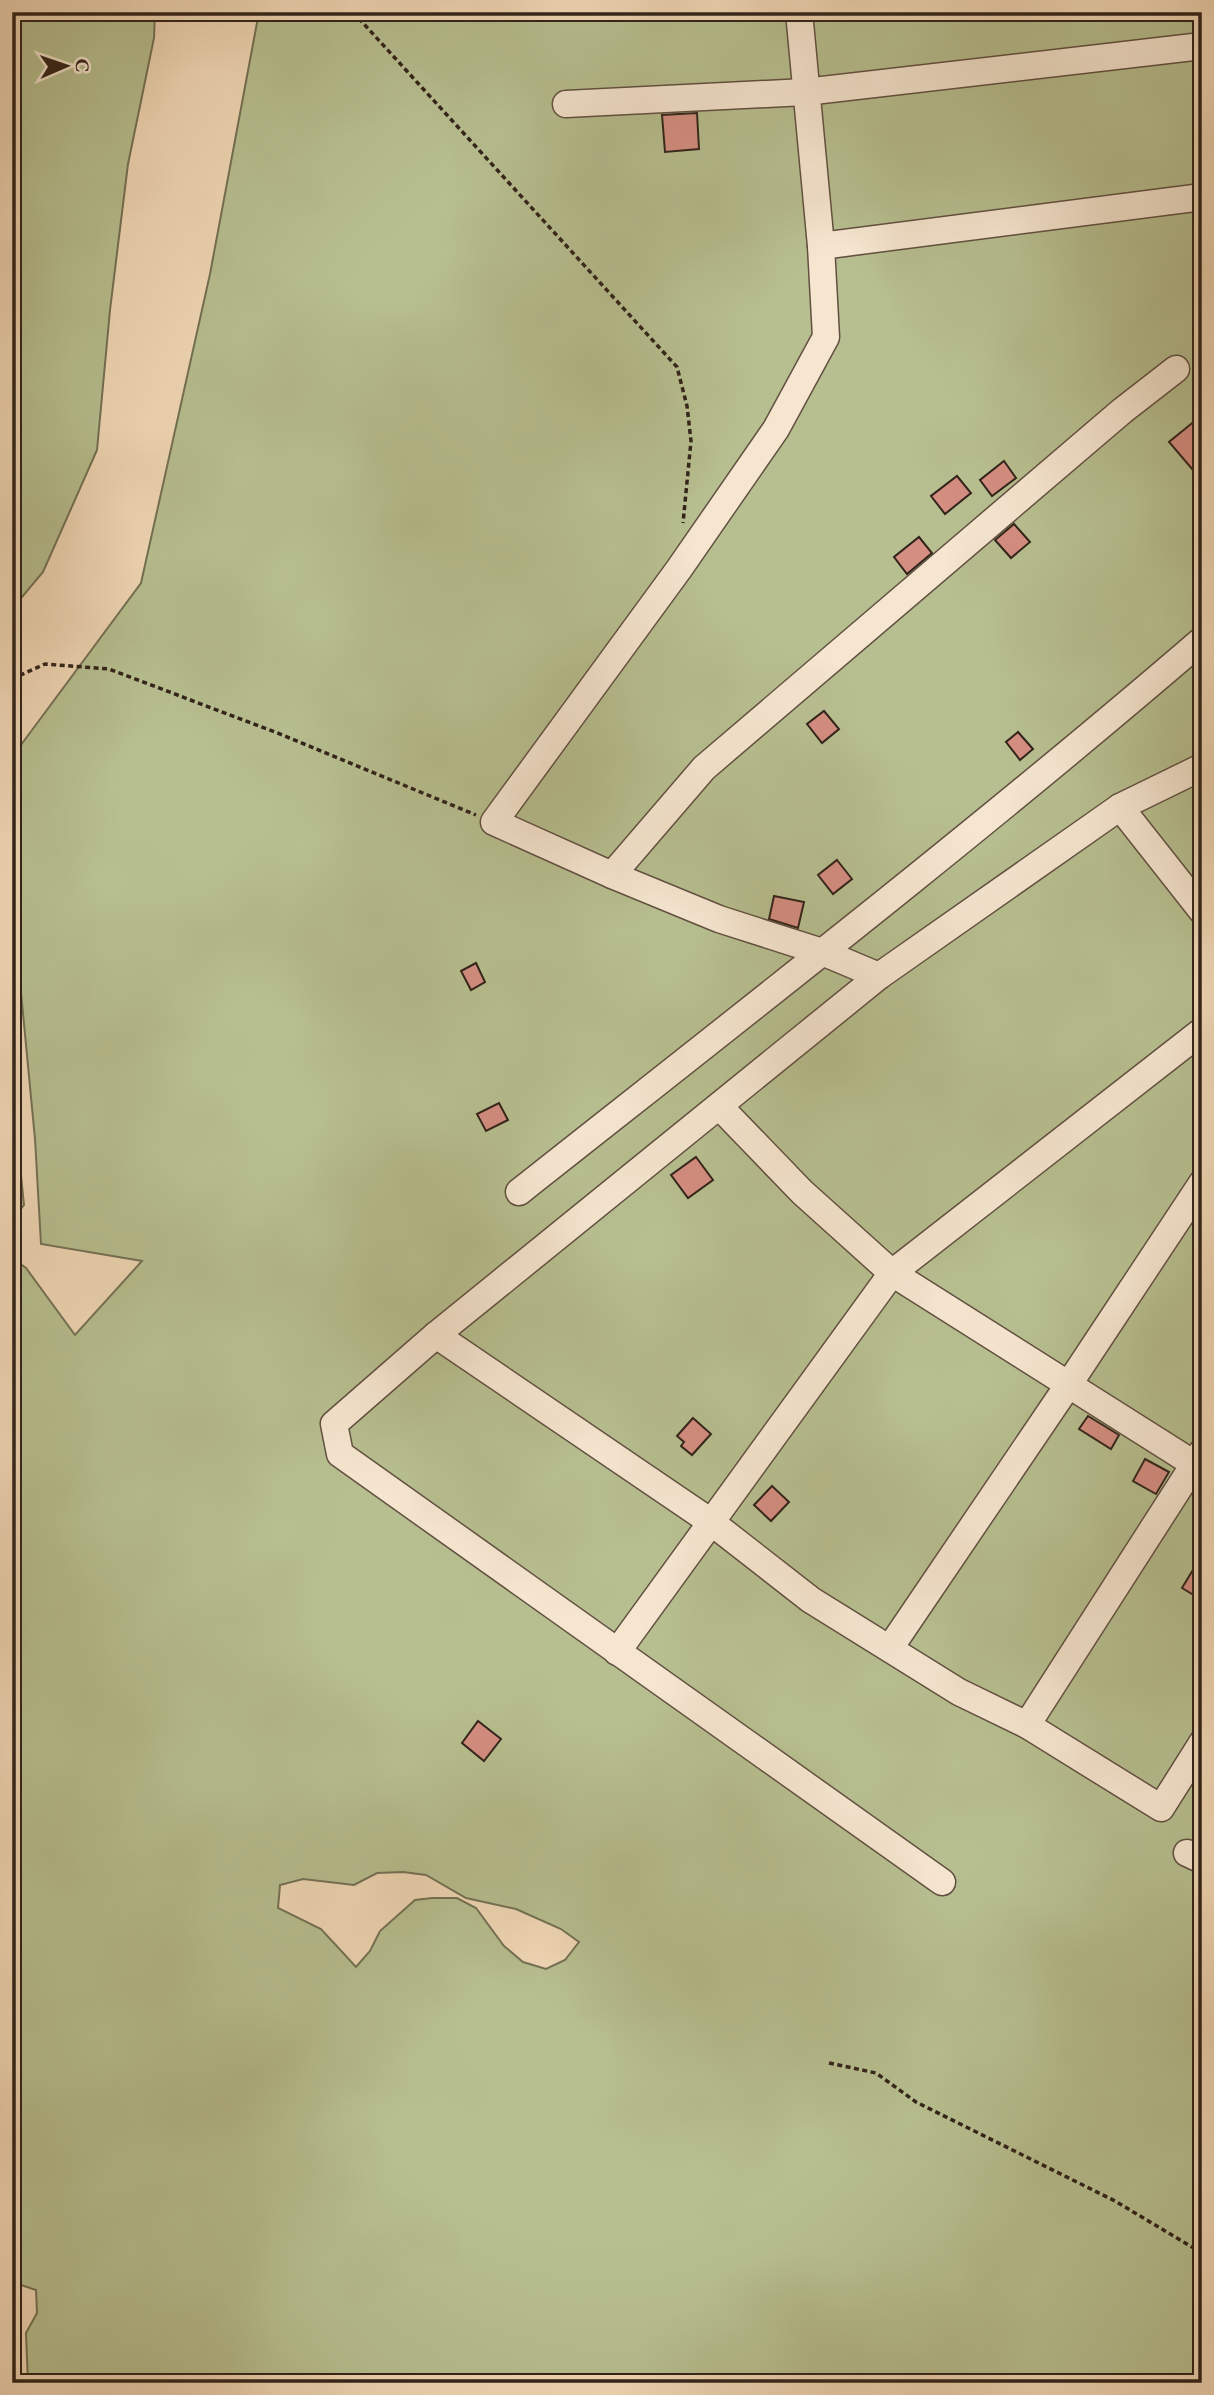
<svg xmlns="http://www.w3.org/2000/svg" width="1214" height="2395" viewBox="0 0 1214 2395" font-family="'EB Garamond',serif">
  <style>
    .green { fill: #b7bf90; stroke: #747155; stroke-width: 2; fill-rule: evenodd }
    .building { fill: #d58e82; stroke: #31231a; stroke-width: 2 }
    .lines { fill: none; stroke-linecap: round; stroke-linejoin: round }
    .minor-casing { stroke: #615041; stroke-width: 29 }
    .path { stroke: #31231a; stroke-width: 3.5; stroke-dasharray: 5 3.5; stroke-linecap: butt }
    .minor { stroke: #f6e6d0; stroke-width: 26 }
  </style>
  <rect width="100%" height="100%" fill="#f1d8b6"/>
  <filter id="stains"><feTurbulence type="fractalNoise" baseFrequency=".00286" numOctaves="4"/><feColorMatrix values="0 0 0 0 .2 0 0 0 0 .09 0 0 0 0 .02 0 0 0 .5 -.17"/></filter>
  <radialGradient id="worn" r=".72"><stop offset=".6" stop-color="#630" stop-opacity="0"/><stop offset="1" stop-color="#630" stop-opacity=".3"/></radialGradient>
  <g class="green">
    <polygon points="12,12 155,12 154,38 128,164 110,310 97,450 43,572 12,609"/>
    <path d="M259,12H1202V2383H28L26,2333L37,2313L36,2290L12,2282V1258L26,1268L75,1335L142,1261L41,1244L35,1139L20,982L12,951V757L141,583L210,274ZM403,1872L426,1875L466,1898L516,1909L561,1929L579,1942L565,1960L546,1969L523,1962L504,1946L476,1908L457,1898H432L415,1900L380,1931L370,1951L356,1967L321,1929L278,1908L280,1885L303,1879L354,1885L377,1873Z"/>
    <polygon points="12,1087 24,1205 12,1220"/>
  </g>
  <g class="building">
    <polygon points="697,113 699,149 665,152 662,115"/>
    <polygon points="1202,415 1202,462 1193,470 1169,442"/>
    <polygon points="1004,461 1016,478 992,496 980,480"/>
    <polygon points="957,476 971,493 945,514 931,496"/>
    <polygon points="1014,524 1030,542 1011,558 995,540"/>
    <polygon points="919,537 932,553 907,574 894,557"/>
    <polygon points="824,711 839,729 822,743 807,724"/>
    <polygon points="1018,732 1033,749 1020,760 1006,742"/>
    <polygon points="837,860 852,879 833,894 818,875"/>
    <polygon points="774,896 804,902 798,928 769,919"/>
    <polygon points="476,963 485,982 471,990 461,971"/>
    <polygon points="499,1103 508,1120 486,1131 477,1114"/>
    <polygon points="696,1157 713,1180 688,1198 671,1175"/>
    <polygon points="1088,1416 1119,1435 1111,1449 1079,1429"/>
    <polygon points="693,1418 711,1434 692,1455 681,1446 684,1442 677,1436"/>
    <polygon points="1145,1459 1169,1472 1156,1494 1133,1481"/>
    <polygon points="772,1486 789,1502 771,1521 754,1505"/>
    <polygon points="1202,1555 1202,1600 1182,1588"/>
    <polygon points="478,1721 501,1739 484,1761 462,1743"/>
  </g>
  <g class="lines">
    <g class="minor-casing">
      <g id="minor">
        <polyline points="799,12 821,246 826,337 776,429 679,569 494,822 612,875 719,919 822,952 879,976"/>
        <polyline points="566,104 805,92 1202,46"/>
        <polyline points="821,246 1202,197"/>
        <polyline points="1120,807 1202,911"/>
        <polyline points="612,875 704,768 1122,411 1176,369"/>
        <polyline points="720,1107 802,1192 892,1273 1202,1469"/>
        <path d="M519,1192C748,1011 980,831 1202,640"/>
        <polyline points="436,1335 711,1522 811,1600 959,1692 1027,1725 1161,1808 1202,1743"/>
        <polyline points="890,1648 1069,1384 1202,1183"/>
        <polyline points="617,1652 892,1273 1202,1031"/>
        <polyline points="1027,1725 1202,1452"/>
        <polyline points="1187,1853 1202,1860"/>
        <polyline points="942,1882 340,1454 334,1424 436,1335 879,976 1120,807 1202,767"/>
      </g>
    </g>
    <g class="path">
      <polyline points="353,12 677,367 687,406 691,441 683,523"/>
      <polyline points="12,679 45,664 109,669 280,734 476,815"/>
      <polyline points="829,2063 876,2073 916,2102 1115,2201 1202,2253"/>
    </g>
    <use href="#minor" class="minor"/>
  </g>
  <rect width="1214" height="2395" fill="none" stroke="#f1d8b6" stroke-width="42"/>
  <rect x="14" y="14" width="1186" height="2367" fill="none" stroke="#31231a" stroke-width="3.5"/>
  <rect x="21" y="21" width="1172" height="2353" fill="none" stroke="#31231a" stroke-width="2"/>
  <g transform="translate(66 66) rotate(88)" stroke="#f6e6d0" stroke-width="5" paint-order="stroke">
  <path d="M0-5L12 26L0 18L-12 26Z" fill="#31231a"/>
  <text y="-10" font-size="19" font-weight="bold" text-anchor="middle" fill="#31231a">С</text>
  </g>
  <rect width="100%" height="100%" filter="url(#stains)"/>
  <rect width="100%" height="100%" fill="url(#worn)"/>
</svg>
